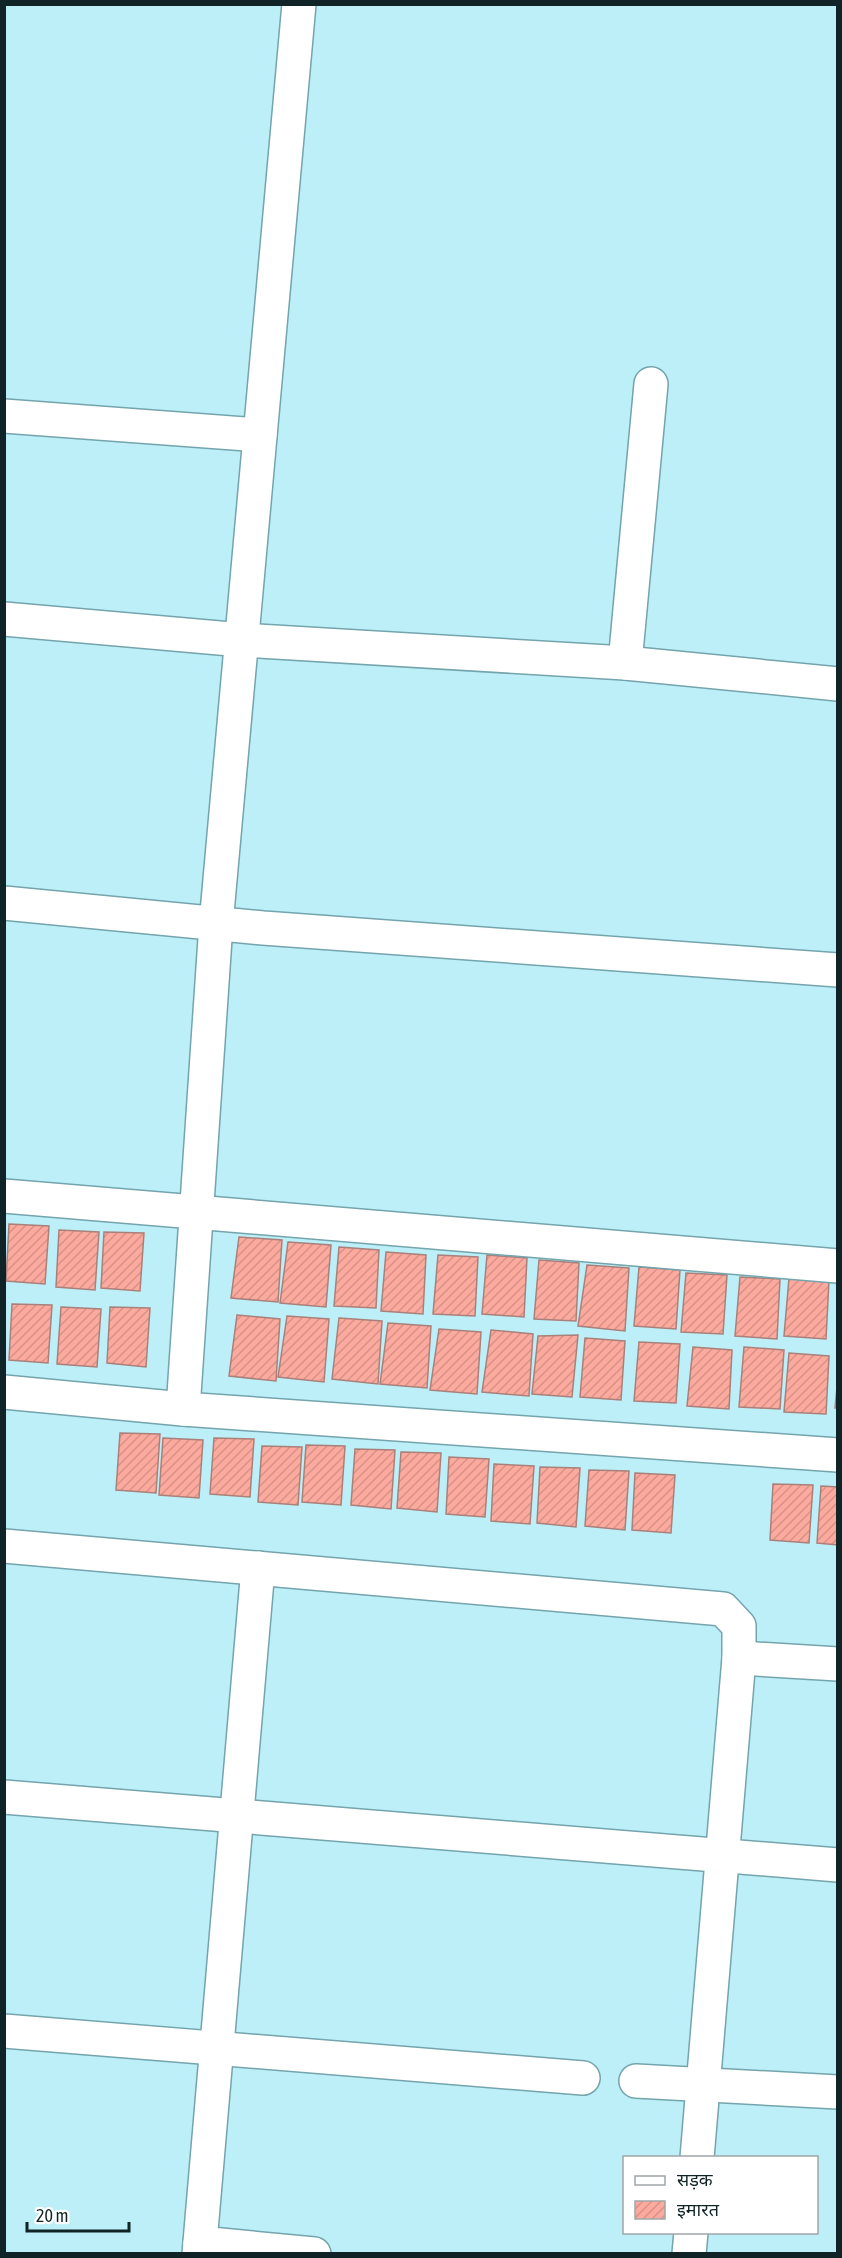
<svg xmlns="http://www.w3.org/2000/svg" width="842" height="2258" viewBox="0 0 842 2258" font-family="'Asap Condensed','Noto Sans Devanagari',sans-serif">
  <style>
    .building { fill: url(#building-hatch); stroke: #aa807a; stroke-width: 1.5 }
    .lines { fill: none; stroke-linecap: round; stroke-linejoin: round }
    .minor-casing { stroke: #74a4ac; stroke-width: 36 }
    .minor { stroke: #fff; stroke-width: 33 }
  </style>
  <defs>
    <pattern id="building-hatch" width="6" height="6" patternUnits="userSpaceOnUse" patternTransform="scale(1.5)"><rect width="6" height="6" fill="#fdaa9e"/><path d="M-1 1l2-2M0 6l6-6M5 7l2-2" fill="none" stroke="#d89288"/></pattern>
  </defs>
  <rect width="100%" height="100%" fill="#bceff7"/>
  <g class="building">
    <polygon points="9,1224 49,1226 45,1284 6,1281"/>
    <polygon points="59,1230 99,1232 95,1290 56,1287"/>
    <polygon points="104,1232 144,1233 140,1291 101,1288"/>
    <polygon points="239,1237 282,1240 278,1302 231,1298"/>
    <polygon points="288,1242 331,1245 326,1307 280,1303"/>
    <polygon points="339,1247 379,1250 376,1308 334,1306"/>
    <polygon points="386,1252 426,1255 423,1314 381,1311"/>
    <polygon points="438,1255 478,1257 475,1316 433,1314"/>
    <polygon points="487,1255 527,1258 524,1317 482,1314"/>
    <polygon points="539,1260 579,1263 576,1321 534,1319"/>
    <polygon points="587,1265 629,1268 625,1331 578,1326"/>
    <polygon points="639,1267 680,1270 676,1329 634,1326"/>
    <polygon points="686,1273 727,1275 723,1334 681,1332"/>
    <polygon points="740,1277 780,1279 777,1339 735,1336"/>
    <polygon points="789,1278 829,1280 826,1339 784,1336"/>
    <polygon points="12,1304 52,1305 48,1363 9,1360"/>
    <polygon points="61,1307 101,1309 97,1367 57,1364"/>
    <polygon points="110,1307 150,1308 146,1367 107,1363"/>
    <polygon points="237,1315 280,1319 276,1381 229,1376"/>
    <polygon points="287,1316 329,1319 324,1382 278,1377"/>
    <polygon points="339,1318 382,1321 378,1384 332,1379"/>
    <polygon points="388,1323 431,1326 427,1388 380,1384"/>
    <polygon points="439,1329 481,1332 477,1394 430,1390"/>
    <polygon points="491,1330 533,1334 529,1396 482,1392"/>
    <polygon points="578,1335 572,1397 532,1394 538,1336"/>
    <polygon points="585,1338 625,1341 621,1400 580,1397"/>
    <polygon points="639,1342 680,1344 676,1403 634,1401"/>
    <polygon points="693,1347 732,1350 729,1409 687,1406"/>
    <polygon points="744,1347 784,1350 780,1409 739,1407"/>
    <polygon points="789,1353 829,1356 826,1414 784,1412"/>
    <polygon points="838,1377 838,1408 835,1408"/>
    <polygon points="120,1433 160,1434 156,1493 116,1490"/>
    <polygon points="163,1438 203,1440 199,1498 159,1495"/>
    <polygon points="214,1438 254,1439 250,1497 210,1494"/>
    <polygon points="306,1445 345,1446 341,1505 302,1502"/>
    <polygon points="262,1446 302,1447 298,1505 258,1502"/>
    <polygon points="355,1449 395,1450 391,1509 351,1505"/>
    <polygon points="401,1452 441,1453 437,1512 397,1508"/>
    <polygon points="449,1457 489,1459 485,1517 446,1514"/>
    <polygon points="494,1464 534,1466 530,1524 491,1521"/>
    <polygon points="540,1467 580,1468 576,1527 537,1523"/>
    <polygon points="589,1470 629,1471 625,1530 585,1526"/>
    <polygon points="635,1473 675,1475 671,1533 632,1530"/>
    <polygon points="773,1484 813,1485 809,1543 770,1540"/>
    <polygon points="821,1486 838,1487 838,1545 817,1543"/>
  </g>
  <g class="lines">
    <g class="minor-casing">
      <g id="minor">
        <polyline points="4,416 260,435"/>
        <polyline points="4,619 242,640 625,663 838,684"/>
        <polyline points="625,663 651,384"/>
        <polyline points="4,903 263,928 838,970"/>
        <polyline points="4,1196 838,1266"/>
        <polyline points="4,1392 183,1409 838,1455"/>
        <polyline points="183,1409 216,924 299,4"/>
        <polyline points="4,1546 723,1609 739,1626 739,1658 697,2158"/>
        <polyline points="739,1658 838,1664"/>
        <polyline points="4,1797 838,1865"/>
        <polyline points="4,2031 583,2078"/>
        <polyline points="636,2081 838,2092"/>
        <polyline points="200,2243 314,2254"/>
        <polyline points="199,2254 258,1568"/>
        <polyline points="689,2254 691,2232"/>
      </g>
    </g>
    <use href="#minor" class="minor"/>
  </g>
  <rect width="842" height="2258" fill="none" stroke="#102427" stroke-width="12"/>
  <rect x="623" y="2156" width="195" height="78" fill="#ffffff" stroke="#9fa7a9" stroke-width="1.5"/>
  <rect x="635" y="2176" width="30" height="9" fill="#ffffff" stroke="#9fa7a9" stroke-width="1.5"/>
  <text x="677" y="2186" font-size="18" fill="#102427">सड़क</text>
  <rect x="635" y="2201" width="30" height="18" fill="url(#building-hatch)" stroke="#9fa7a9" stroke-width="1.5"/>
  <text x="677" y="2216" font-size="18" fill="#102427">इमारत</text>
  <path d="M27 2222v9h102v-9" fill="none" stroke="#102427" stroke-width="3"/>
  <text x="36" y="2222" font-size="18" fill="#102427" stroke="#ffffff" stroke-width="4.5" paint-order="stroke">20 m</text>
</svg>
